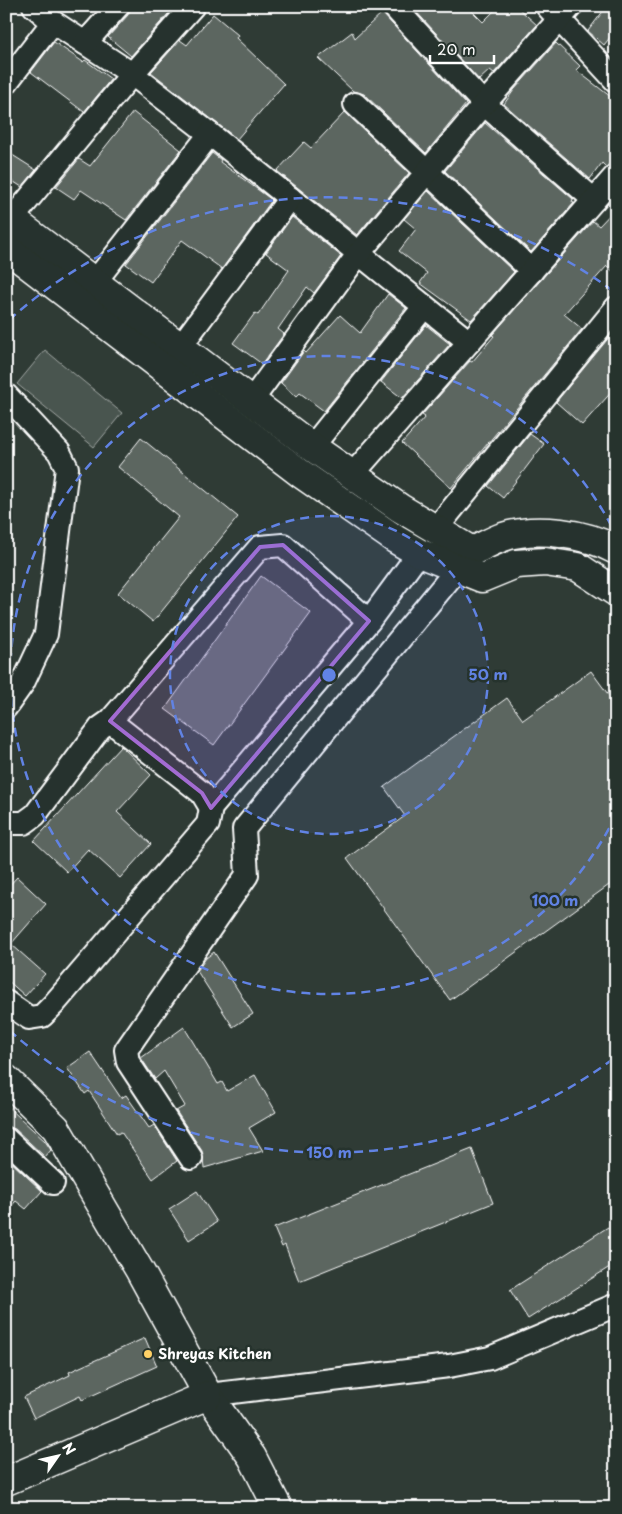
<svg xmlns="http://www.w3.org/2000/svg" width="622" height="1514" viewBox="0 0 622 1514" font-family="'Playpen Sans',sans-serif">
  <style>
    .green { fill: #4a544f; stroke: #a4aaa7 }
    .building { fill: #5b6661; stroke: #fff }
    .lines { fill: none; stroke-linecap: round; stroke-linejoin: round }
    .minor-casing { stroke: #fff; stroke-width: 26 }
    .tertiary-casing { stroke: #fff; stroke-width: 31 }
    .minor { stroke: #26332d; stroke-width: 22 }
    .tertiary { stroke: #26332d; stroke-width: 28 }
    .marked { fill: #a36bd2; fill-opacity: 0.2; stroke: #a36bd2; stroke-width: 4; stroke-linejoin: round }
    .ring { fill: none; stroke: #6183e4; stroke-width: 2.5; stroke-dasharray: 9 6 }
    .poi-dot { fill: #ffd166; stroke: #26332d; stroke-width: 2 }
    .labels { text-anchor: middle; stroke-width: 5; stroke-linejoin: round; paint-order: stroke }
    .poi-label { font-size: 14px; font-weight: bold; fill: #fff; stroke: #26332d; text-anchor: start }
    .centre { fill: #6183e4; stroke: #26332d; stroke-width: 2.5 }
    .ring-label { font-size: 15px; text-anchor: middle; font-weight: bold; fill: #6183e4; stroke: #26332d; stroke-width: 5; stroke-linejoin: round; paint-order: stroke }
  </style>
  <rect width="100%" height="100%" fill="#2f3b35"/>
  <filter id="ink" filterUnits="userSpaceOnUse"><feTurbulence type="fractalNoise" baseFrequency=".02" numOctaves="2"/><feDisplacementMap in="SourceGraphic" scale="10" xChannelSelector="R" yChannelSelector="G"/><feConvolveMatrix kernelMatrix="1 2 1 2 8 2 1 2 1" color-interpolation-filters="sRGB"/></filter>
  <g filter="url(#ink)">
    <polygon class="green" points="45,350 122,413 94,447 17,384"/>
    <g class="building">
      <polygon points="131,6 175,6 131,56 108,37 128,15"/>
      <polygon points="411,6 467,6 483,22 499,6 516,6 537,25 494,73 490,70 479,80"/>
      <polygon points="607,6 616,6 616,30 604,45 588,31"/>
      <polygon points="382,13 466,104 426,153 364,94 353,91 318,58 352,32 355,38"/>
      <polygon points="213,14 238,35 236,38 284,84 237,139 151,72 180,40 187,45"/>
      <polygon points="54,42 83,62 85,60 111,79 84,112 31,72"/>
      <polygon points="556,43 580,66 576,70 611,97 609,99 616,104 616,162 606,167 602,163 590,179 504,104 514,90"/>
      <polygon points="133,112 181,150 126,220 81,190 74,199 56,187 79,159 90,166"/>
      <polygon points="345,112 409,173 357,235 277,171 304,142 311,148"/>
      <polygon points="485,123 573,199 572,202 574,203 531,252 445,171"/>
      <polygon points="6,151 36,170 22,187 6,177"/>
      <polygon points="212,153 221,160 220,162 272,200 222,269 182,240 151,282 126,264"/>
      <polygon points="428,191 514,272 471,320 420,283 427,273 399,251 416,229 404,219"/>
      <polygon points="616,208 616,274 607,266 564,314 582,329 451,488 402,443 425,417 422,415 470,361 472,362 494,336 492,335 593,221 599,226"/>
      <polygon points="292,217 341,256 314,293 307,287 278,329 284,334 262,364 233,343 255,313 258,315 289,270 266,253"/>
      <polygon points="388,294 406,308 324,411 300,393 296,397 281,383 304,351 306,353 340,315 360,333"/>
      <polygon points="426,325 450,344 402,398 381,382"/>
      <polygon points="616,329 616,387 582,425 556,402"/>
      <polygon points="530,434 544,444 503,498 488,486"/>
      <polygon points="141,438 238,517 153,622 118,593 179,517 118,467"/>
      <polygon points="261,576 311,613 214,745 165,709"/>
      <polygon points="591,671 616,705 616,880 450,1000 347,858 405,816 384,787 507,698 523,720"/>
      <polygon points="121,746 151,775 117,812 151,844 120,878 88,849 67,872 34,841"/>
      <polygon points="17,877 46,904 11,944 45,974 25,996 6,979 6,889"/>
      <polygon points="214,952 253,1014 233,1027 197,971 206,958"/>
      <polygon points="184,1027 218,1084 222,1082 227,1091 255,1075 276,1112 249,1128 263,1151 204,1168 202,1151 176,1111 185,1106 164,1071 155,1079 141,1058"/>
      <polygon points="90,1052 121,1098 126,1095 149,1128 154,1125 177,1161 153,1179 121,1132 117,1134 89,1091 85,1094 67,1068"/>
      <polygon points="6,1105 45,1141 51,1150 45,1157 15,1129 6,1126"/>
      <polygon points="472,1149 493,1203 299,1281 285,1245 282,1247 274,1228"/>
      <polygon points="6,1157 42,1191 26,1209 16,1201 6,1212"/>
      <polygon points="197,1191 217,1222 189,1240 169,1209"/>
      <polygon points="608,1227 616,1239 616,1263 528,1319 510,1290"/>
      <polygon points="145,1338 157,1366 82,1400 80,1396 34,1418 24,1397 70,1375 69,1372"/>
    </g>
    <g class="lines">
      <g class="minor-casing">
        <g id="minor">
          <polyline points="34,6 53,22 132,74 210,134 469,342"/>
          <polyline points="393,6 484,104 594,200"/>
          <polyline points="547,6 616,81"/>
          <polyline points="85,43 118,6"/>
          <polyline points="6,83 53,22"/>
          <polyline points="355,104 532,271"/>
          <polyline points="12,219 132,74 193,6"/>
          <polyline points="94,283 210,134"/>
          <polyline points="180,347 290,198"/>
          <polyline points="6,395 59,452 67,468 46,634 23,683 6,707"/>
          <polyline points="252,400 359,253 484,104 571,6"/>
          <polyline points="312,447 424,307"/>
          <polyline points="352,475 616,175"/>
          <polyline points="435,530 616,308"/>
          <polyline points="110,721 260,547 283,545 369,621"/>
          <polyline points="6,823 24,823 35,815 100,728 110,721 202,793 211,808"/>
          <polyline points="6,1002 29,1018 42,1016 53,1005 208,824 211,808 369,621 419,553"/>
          <polyline points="6,1139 53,1183"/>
          <polyline points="191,1158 128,1062 126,1050 247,875 244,829 468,556"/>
          <polyline points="208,1395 449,1366 490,1358 616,1305"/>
        </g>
      </g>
      <g class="tertiary-casing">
        <g id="tertiary">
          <path d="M6,215L312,447L400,508L472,551C482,547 493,540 503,537C536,526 586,533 616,550"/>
          <polyline points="6,248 300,473 395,539 419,553 482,578 516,564 545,562 578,567 616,592"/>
          <polyline points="6,1079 56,1128 140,1271 208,1395 252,1457 278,1508"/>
          <polyline points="6,1481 208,1395"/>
        </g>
      </g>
      <use href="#minor" class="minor"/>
      <use href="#tertiary" class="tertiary"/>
    </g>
  </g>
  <path class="marked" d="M283,545L369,621L211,808L202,793L110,721L260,547Z"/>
  <circle cx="329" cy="675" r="159" fill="#6183e4" fill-opacity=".12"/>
  <g class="ring">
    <circle cx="329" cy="675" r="159"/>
    <path d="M616 815A319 319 0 1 1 616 535"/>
    <path d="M613 1059A478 478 0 0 1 9 1030M9 320A478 478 0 0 1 613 291"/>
  </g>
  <circle class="poi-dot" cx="148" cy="1354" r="5"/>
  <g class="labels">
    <g class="poi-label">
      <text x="158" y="1359">Shreyas Kitchen</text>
    </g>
  </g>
  <circle cx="329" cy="675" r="8" class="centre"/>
  <g class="ring-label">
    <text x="488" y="680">50 m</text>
    <text x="555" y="906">100 m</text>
    <text x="329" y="1158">150 m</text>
  </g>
  <rect width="622" height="1514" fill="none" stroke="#26332d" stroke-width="25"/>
  <rect x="12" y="12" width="597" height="1489" fill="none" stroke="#fff" stroke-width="2" filter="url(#ink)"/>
  <g transform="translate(58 1456) rotate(56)" stroke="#26332d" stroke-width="4" paint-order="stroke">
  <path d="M0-4L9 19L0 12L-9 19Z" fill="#ffffff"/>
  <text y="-8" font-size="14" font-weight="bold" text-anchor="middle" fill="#ffffff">N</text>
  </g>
  <path d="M430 55v8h64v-8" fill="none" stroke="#ffffff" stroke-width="2.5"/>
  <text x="437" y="55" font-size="15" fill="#ffffff" stroke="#26332d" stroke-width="4" paint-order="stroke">20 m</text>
</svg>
